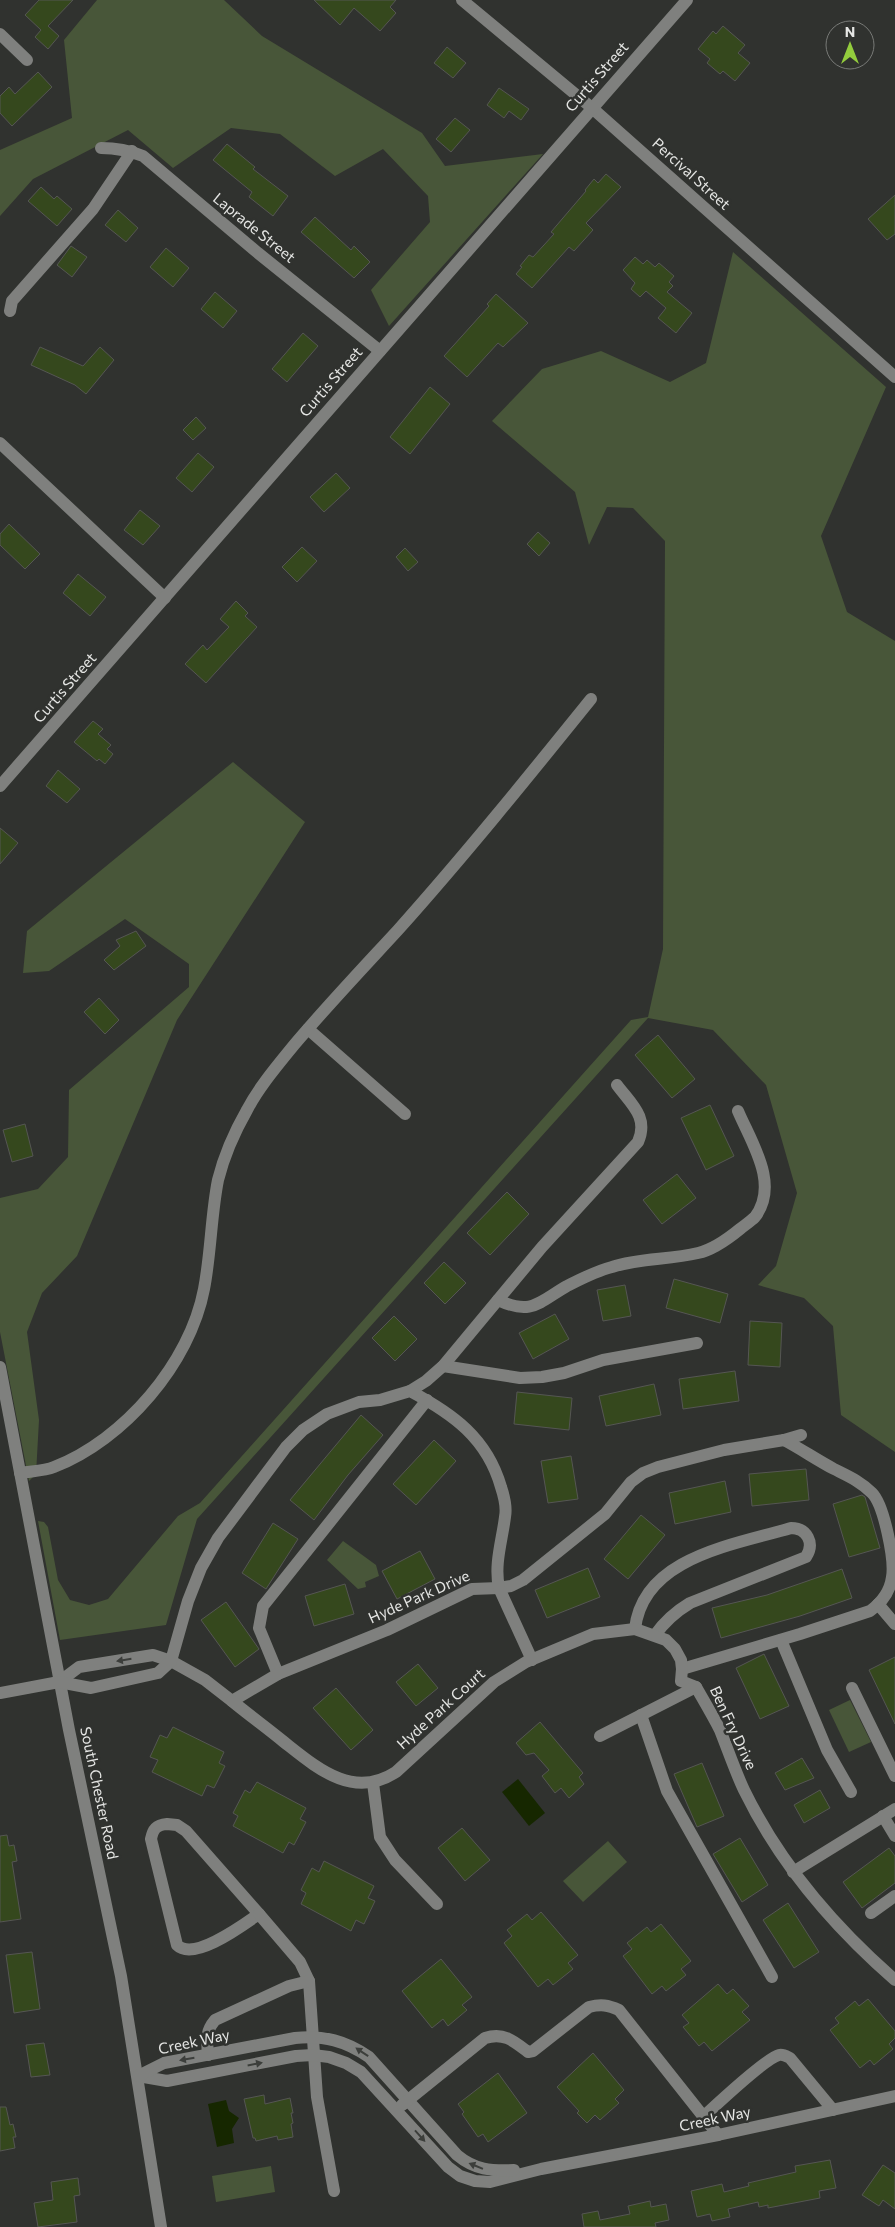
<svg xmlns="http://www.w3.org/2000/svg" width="895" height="2227" viewBox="0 0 895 2227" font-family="Commissioner,sans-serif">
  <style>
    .green { fill: #485639 }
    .water { fill: #162700 }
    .building { fill: #35481d; stroke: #555653 }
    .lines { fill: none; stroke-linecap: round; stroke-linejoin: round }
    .minor { stroke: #7f807e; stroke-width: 12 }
    .oneway { fill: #3c3e3b }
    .labels { text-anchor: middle; stroke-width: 5; stroke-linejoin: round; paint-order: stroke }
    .street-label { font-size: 15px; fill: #e5e6e4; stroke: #30322f }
  </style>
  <rect width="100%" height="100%" fill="#30322f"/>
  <g class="green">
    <polygon points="97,0 224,0 262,36 422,133 445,166 543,154 389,326 371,290 430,222 428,196 383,149 335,176 280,134 231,128 173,168 128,130 33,179 0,216 0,150 72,118 64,40"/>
    <polygon points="733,252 886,387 821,536 847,612 895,641 895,1452 841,1415 833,1326 804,1298 758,1285 776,1266 797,1193 766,1085 713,1030 648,1018 197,1519 166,1625 60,1640 38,1521 44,1522 48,1527 58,1580 70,1600 89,1605 108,1599 178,1516 200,1503 631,1020 648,1017 663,949 665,541 633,508 607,507 589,545 575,492 492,421 542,369 601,351 670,382 706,363"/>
    <polygon points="233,762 305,822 177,1020 77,1256 42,1293 27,1332 39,1420 36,1474 29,1481 0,1332 0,1198 38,1189 68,1157 69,1090 189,987 189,964 125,919 49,971 23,973 27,931"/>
    <polygon points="343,1541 376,1565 379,1576 365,1582 366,1587 358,1589 327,1560"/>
    <polygon points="850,1700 871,1742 849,1752 829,1710"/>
    <polygon points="608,1841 627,1862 583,1902 563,1881"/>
    <polygon points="271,2166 275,2192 216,2202 212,2176"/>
  </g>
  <g class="water">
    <polygon points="518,1779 545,1813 529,1826 502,1792"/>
    <polygon points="226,2100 229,2111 239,2118 232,2129 234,2143 217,2147 208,2104"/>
  </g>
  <g class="building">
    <polygon points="39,0 73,0 48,26 59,36 48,49 35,37 41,30 25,15"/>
    <polygon points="314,0 396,0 390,7 396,13 380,31 354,8 340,25"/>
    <polygon points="723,26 745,45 738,53 750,63 735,81 723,71 720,74 707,63 710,59 698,49 713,31 716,34"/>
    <polygon points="447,47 466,63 453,78 434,63"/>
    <polygon points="38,72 52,87 12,126 0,113 0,96 9,87 15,94"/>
    <polygon points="499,88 529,109 521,120 509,111 504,118 487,105"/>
    <polygon points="455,118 470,130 451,152 436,139"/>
    <polygon points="227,144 255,167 253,169 288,196 273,216 249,197 252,192 213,160"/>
    <polygon points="606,174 621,187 586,223 593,230 574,251 569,247 532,288 516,274 522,267 520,266 529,255 533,257 554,234 551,232 586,191 585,190 594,179 598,183"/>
    <polygon points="41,187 54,199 57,196 72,209 57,226 28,201"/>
    <polygon points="895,195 895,234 887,240 868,219"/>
    <polygon points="118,210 138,228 126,242 105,225"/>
    <polygon points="315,217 351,250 354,246 370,262 354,278 301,232"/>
    <polygon points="71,246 87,257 72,277 57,265"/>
    <polygon points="166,248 189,268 173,287 150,267"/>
    <polygon points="635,257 643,264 647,260 655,267 659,263 674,276 669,282 673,286 667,292 692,313 676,333 658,318 666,308 646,291 640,297 631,289 635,283 623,270"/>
    <polygon points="215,292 237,311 223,328 201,309"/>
    <polygon points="496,294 528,323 503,347 498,343 467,377 444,356 489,306 487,304"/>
    <polygon points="303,333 318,346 287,382 272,369"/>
    <polygon points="40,347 83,366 100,347 114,360 86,394 75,385 31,365"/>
    <polygon points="430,387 450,404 410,454 390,437"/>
    <polygon points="196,417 206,428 193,440 183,430"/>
    <polygon points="198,453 214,467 192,492 176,478"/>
    <polygon points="336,473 350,488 324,512 310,497"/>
    <polygon points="140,510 160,526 143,545 124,530"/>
    <polygon points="9,524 40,554 25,569 0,545 0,534"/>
    <polygon points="538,532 550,543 539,556 527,544"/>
    <polygon points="302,547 317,561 297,582 282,567"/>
    <polygon points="405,548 418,562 408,571 396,557"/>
    <polygon points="78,574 106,597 90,616 63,593"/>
    <polygon points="236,601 248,613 245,616 257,627 206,683 185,664 203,645 207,650 229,627 220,619"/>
    <polygon points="93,721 103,729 98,734 111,745 107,749 113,754 105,764 99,759 97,761 74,742"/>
    <polygon points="58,770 80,789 67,803 46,786"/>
    <polygon points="0,828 18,843 0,864"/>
    <polygon points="136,931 146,946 114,970 104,960 120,946 116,940"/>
    <polygon points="99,998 119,1020 105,1034 84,1012"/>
    <polygon points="658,1035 695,1079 672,1098 635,1055"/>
    <polygon points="710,1105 734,1156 706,1170 681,1118"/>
    <polygon points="25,1124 33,1156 12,1162 3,1130"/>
    <polygon points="677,1174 696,1198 662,1224 643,1200"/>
    <polygon points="507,1192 529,1214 490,1255 467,1233"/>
    <polygon points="444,1262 466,1283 445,1304 424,1283"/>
    <polygon points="674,1279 728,1294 720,1323 666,1308"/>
    <polygon points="625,1285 631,1316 603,1321 597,1290"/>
    <polygon points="555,1314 569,1339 533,1359 519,1333"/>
    <polygon points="394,1316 417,1339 395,1361 372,1338"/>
    <polygon points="750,1321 782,1323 780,1367 748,1365"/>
    <polygon points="735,1371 739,1401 683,1409 679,1379"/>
    <polygon points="654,1384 661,1415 606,1426 599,1396"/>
    <polygon points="517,1392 572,1398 569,1430 514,1424"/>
    <polygon points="361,1415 383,1435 348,1475 314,1520 290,1500"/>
    <polygon points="434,1440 456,1461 416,1505 393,1484"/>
    <polygon points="571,1456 578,1499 548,1503 541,1461"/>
    <polygon points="806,1469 809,1500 752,1506 749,1474"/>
    <polygon points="725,1481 731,1512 675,1524 669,1493"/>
    <polygon points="862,1495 865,1497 880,1548 849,1557 833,1504"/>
    <polygon points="641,1515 665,1535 628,1579 604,1559"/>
    <polygon points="273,1523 298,1539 266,1589 242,1573"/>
    <polygon points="420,1551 435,1579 397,1599 382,1571"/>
    <polygon points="588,1568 600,1597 547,1618 535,1590"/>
    <polygon points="842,1569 852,1598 800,1616 721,1638 712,1608 767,1595"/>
    <polygon points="345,1584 354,1614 314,1626 305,1596"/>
    <polygon points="226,1602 259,1649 235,1667 201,1620"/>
    <polygon points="764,1654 789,1706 760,1719 736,1668"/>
    <polygon points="895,1657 895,1724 869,1670"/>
    <polygon points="418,1664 438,1688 416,1706 396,1682"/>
    <polygon points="336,1688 373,1730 351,1750 313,1708"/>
    <polygon points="540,1722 583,1773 579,1777 584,1784 569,1798 561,1788 555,1793 542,1776 549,1770 534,1753 526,1755 516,1743"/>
    <polygon points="173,1727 224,1752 219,1763 225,1766 214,1788 207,1785 202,1796 152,1772 158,1760 150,1757 160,1735 167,1738"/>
    <polygon points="802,1758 814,1778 785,1790 775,1773"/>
    <polygon points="702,1763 724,1816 697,1827 674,1774"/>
    <polygon points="257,1782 306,1808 300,1819 306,1822 294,1845 289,1842 283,1853 233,1826 238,1816 233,1813 245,1790 250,1793"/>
    <polygon points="820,1790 830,1808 804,1823 794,1805"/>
    <polygon points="462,1828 490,1860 465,1881 438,1848"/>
    <polygon points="7,1835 9,1846 14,1845 17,1861 12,1862 21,1919 0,1922 0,1836"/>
    <polygon points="740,1838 768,1885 742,1902 713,1854"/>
    <polygon points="889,1848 895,1856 895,1883 862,1908 843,1882"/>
    <polygon points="324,1861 374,1886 368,1898 375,1901 364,1924 356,1920 351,1931 301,1904 306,1893 301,1890 312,1868 319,1872"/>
    <polygon points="788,1903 819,1952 794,1968 763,1920"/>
    <polygon points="541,1912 578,1955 568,1963 573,1969 553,1985 548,1979 538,1987 504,1943 512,1936 507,1930 527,1914 532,1920"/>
    <polygon points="661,1924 691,1961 681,1969 686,1975 666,1991 662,1986 652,1994 623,1956 632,1949 627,1943 647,1927 651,1932"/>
    <polygon points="32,1952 40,2009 14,2013 6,1955"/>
    <polygon points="441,1959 472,1997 462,2005 467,2010 448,2026 443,2019 432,2028 402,1991"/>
    <polygon points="718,1984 727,1994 733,1989 749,2006 742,2012 750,2020 712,2051 704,2042 699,2046 683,2027 689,2023 682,2015"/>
    <polygon points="868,1999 895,2031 895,2038 889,2044 893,2049 874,2065 870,2060 860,2068 830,2030 839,2023 835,2018 855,2001 859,2006"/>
    <polygon points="44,2043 50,2075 31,2077 26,2045"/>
    <polygon points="593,2053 624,2090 615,2099 619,2103 600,2120 595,2115 587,2123 577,2113 579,2111 557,2087"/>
    <polygon points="498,2073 527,2113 488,2142 483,2134 478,2137 462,2114 464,2112 458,2104"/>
    <polygon points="264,2095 265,2104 290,2098 293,2113 291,2113 293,2123 291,2124 293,2137 278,2140 277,2136 256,2141 255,2138 253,2138 244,2099"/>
    <polygon points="0,2107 6,2107 10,2125 13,2124 16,2137 13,2137 15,2148 0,2151"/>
    <polygon points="830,2160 836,2188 819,2191 820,2198 768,2208 768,2205 759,2207 758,2202 728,2209 730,2217 712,2221 710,2214 697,2217 691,2191 722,2184 724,2192 749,2186 748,2183 796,2172 795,2166"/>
    <polygon points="883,2165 895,2173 895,2209 883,2200 879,2206 862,2195"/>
    <polygon points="78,2178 80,2195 74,2196 77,2222 38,2227 34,2203 53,2200 51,2182"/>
    <polygon points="650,2201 651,2207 666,2204 669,2220 655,2223 656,2227 584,2227 582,2214 598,2211 600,2220 630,2214 628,2206"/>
  </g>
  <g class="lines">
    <g class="minor">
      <polyline points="462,0 592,108 895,377"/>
      <polyline points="0,34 27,60"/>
      <path d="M101,148C117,148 128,150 143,156L258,253L380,351"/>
      <polyline points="10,311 12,301 93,209 132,151"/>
      <polyline points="0,443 165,598"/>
      <polyline points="0,786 687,0"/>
      <polyline points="308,1029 405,1114"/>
      <path d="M498,1300C532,1316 539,1302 567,1286C581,1279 596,1271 612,1267C640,1258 669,1260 698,1253C712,1250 729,1238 740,1229C745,1225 751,1221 755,1217C780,1184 751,1142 738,1111"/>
      <polyline points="443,1366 520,1378 542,1377 564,1373 603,1360 697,1343"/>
      <polyline points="0,1367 69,1730 121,1976 161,2227"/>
      <path d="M410,1391L426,1381L443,1366L542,1247L638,1142C649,1117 631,1104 617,1085"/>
      <path d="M20,1473C31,1471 44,1471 54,1467C124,1440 190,1363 204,1289C211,1253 211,1215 218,1180C224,1156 235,1131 247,1110C259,1087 277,1066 294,1045C327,1006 363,968 398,930C465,855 528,777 591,699"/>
      <polyline points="878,1604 895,1624"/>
      <path d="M635,1629C643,1557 734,1545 791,1528C807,1528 815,1543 806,1557L690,1603C675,1612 665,1621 655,1635"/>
      <polyline points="781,1640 827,1750 851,1792"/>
      <path d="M682,1669L800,1634L870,1611C881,1603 890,1592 892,1577C895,1560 884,1505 872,1493C860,1481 848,1476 834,1469C817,1460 801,1449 784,1440"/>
      <polyline points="278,1674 259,1628 263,1606 427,1400"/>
      <polyline points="59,1682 79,1667 153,1655 171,1661 205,1680 232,1701 278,1674 387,1630 472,1589 499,1588 511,1586 523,1580 605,1514 631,1482 643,1473 658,1467 724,1450 784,1440 801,1435"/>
      <polyline points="852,1688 895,1776"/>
      <path d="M0,1693L59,1682L91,1688L158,1673L171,1661L188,1601L201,1568L218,1538L286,1447L303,1430L327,1414L359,1402L380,1400L410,1391C453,1414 487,1438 501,1487C504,1496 507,1507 505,1517C502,1541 494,1564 499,1588L532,1660"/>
      <path d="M232,1701C249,1715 267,1728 284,1742C317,1768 353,1800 396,1772L494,1682L526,1662L593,1634L635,1629L666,1640L675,1649L681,1660L682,1669L681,1681L696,1687C704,1701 713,1716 720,1730C728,1750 735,1771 744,1790C780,1864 833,1926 895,1980"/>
      <polyline points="641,1715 667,1791 772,1977"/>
      <polyline points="600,1736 696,1687"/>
      <polyline points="373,1783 380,1837 395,1860 437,1904"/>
      <polyline points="883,1816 895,1836"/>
      <path d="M167,1824L177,1825L186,1831L259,1914C243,1925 194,1962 177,1945L151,1839C153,1829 156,1825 167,1824Z"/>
      <polyline points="793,1872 895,1809"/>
      <polyline points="871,1913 895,1896"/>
      <polyline points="259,1914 300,1962 309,1981 317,2097 334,2191"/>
      <path d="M208,2055C207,2040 205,2032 215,2020L289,1986L309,1981"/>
      <polyline points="138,2076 167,2081 296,2056 313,2055 329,2057 346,2063 361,2072 448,2167 460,2176 475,2181 490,2182 541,2169 718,2135 895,2096"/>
      <path d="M138,2076L164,2063L295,2038C324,2035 346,2041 369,2057L457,2155C475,2170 491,2171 514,2170"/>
      <path d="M402,2105L485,2038C504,2032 514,2041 528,2052L533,2051L589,2007C601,2004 608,2005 619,2010L718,2135"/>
      <path d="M703,2117C716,2105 766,2058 779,2055C783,2054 786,2056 790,2058L833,2110"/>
    </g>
  </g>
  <defs><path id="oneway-solid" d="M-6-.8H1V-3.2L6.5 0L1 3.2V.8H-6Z" transform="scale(1.25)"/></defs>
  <g class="oneway">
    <use href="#oneway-solid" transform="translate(124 1660) rotate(171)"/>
    <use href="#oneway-solid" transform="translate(362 2052) rotate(-146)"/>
    <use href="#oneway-solid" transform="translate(187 2059) rotate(170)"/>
    <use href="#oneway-solid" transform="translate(255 2064) rotate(-11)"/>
    <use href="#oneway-solid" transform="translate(420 2136) rotate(48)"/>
    <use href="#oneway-solid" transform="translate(476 2166) rotate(-158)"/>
  </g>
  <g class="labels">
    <g class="street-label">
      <text transform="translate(597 77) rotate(-49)" y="5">Curtis Street</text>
      <text transform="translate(691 174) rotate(42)" y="5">Percival Street</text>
      <text transform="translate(254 228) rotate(39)" y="5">Laprade Street</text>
      <text transform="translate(331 382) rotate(-49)" y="5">Curtis Street</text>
      <text transform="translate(65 688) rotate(-49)" y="5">Curtis Street</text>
      <text transform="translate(419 1597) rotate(-24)" y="5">Hyde Park Drive</text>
      <text transform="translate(441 1709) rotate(-42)" y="5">Hyde Park Court</text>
      <text transform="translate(733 1728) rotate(65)" y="5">Ben Fry Drive</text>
      <text transform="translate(99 1793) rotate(78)" y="5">South Chester Road</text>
      <text transform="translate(194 2042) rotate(-12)" y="5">Creek Way</text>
      <text transform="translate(715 2119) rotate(-12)" y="5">Creek Way</text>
    </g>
  </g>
  <g transform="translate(850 45)"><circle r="24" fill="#30322f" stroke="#787a77"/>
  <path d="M0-4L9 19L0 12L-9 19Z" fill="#93cc3d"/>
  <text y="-8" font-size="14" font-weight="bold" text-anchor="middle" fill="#e5e6e4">N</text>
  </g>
</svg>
